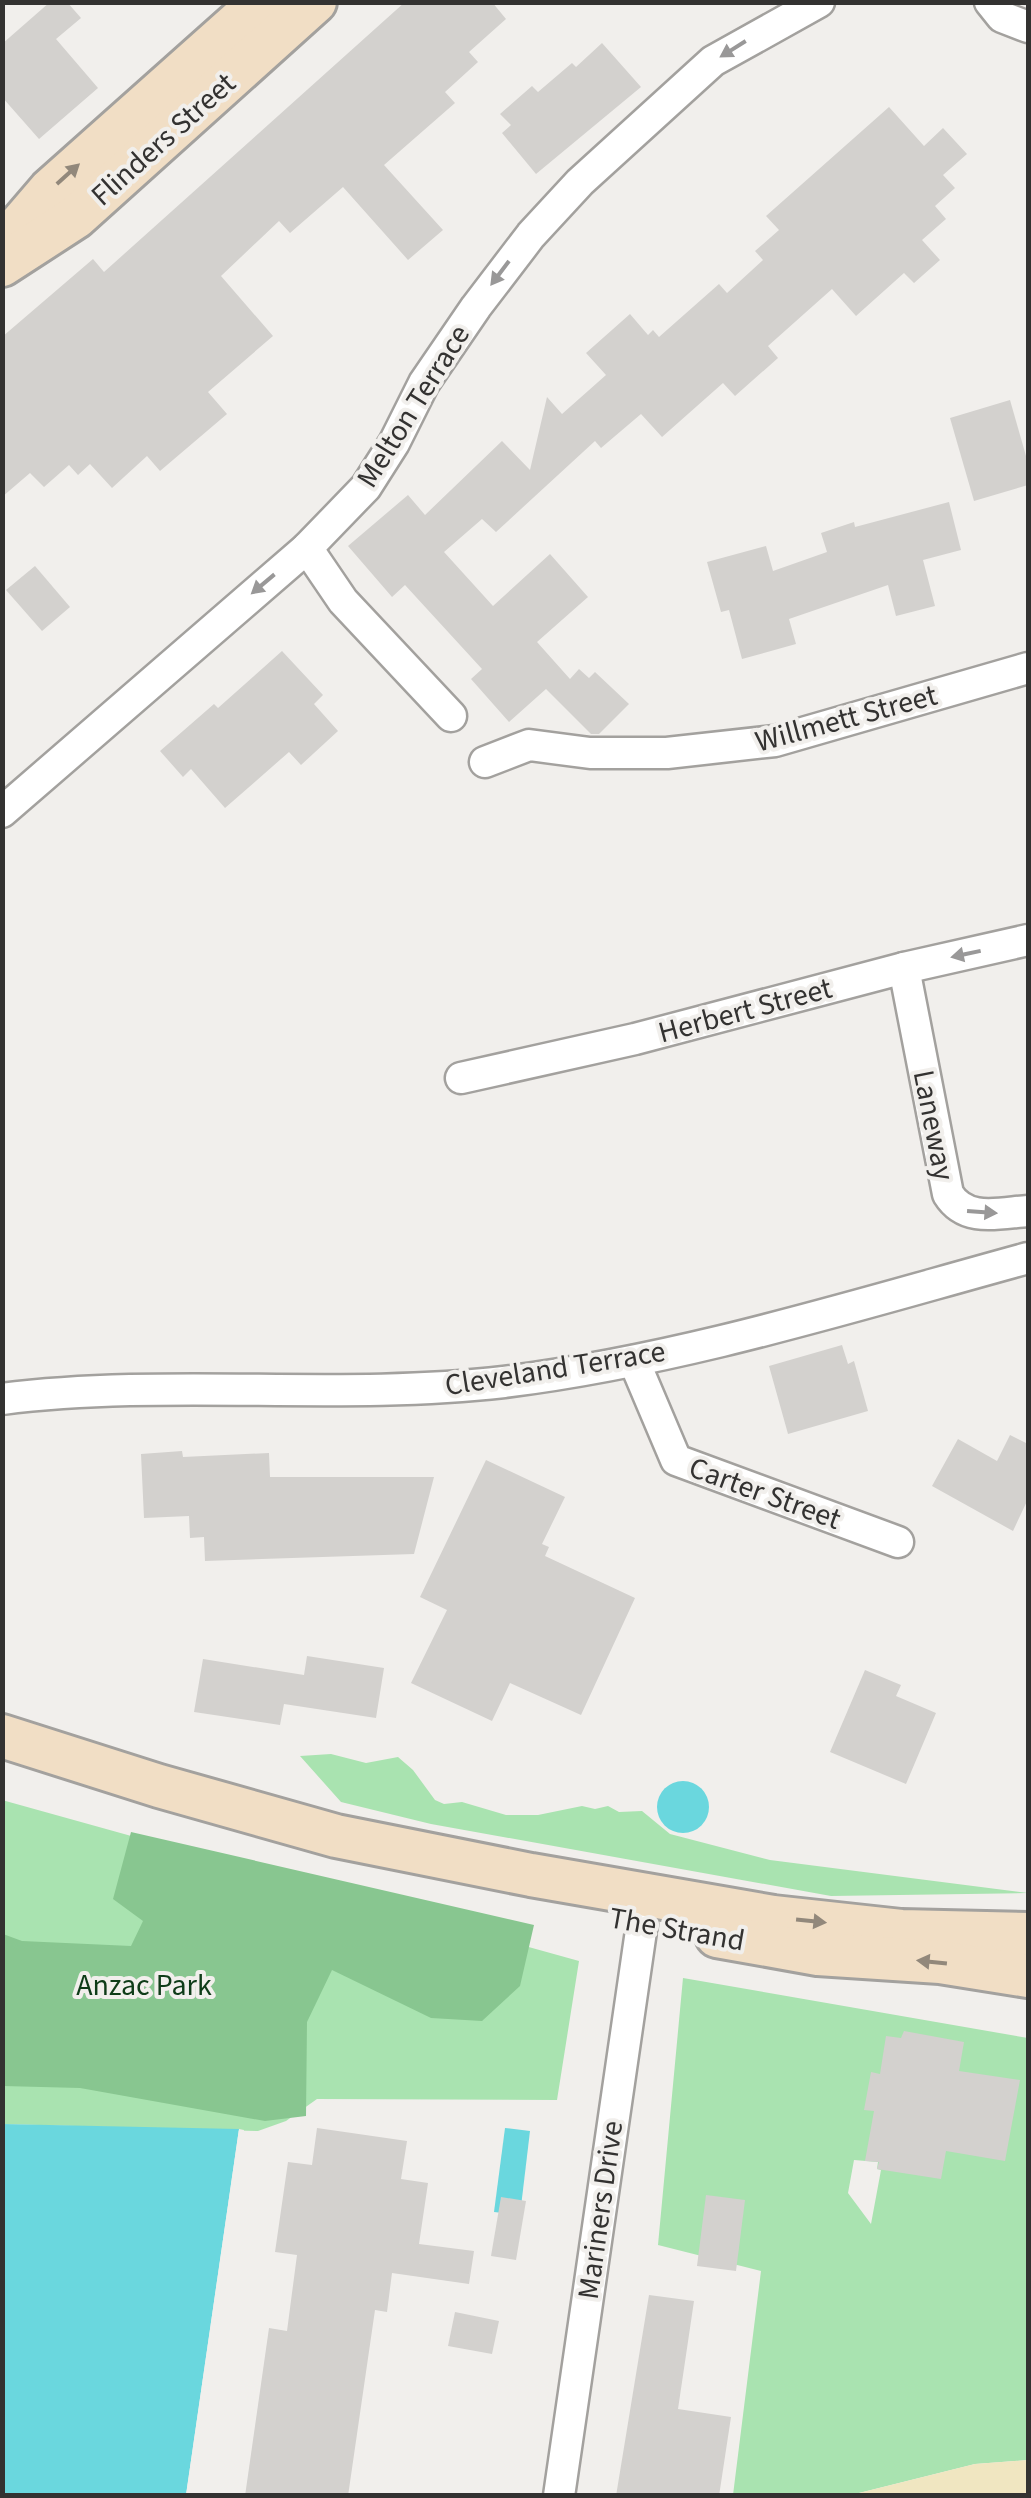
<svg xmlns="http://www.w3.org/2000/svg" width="1031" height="2498" viewBox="0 0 1031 2498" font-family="'Source Sans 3',sans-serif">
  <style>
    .green { fill: #a9e3b0; fill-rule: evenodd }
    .forest { fill: #88c690 }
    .sand { fill: #f0e6c1 }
    .water { fill: #6ad7de }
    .pier { fill: #f1efec }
    .building { fill: #d3d1ce }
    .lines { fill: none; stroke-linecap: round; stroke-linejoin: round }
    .street-casing { stroke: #a3a19e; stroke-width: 35 }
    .secondary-casing { stroke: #a3a19e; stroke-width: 48 }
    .street { stroke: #fff; stroke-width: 30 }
    .secondary { stroke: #f1dec5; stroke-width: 42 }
    .oneway { fill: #999898 }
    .oneway2 { fill: #92887b }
    .labels { text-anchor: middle; stroke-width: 8; stroke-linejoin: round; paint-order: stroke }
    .street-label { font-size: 30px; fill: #333231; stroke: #f1efec }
    .park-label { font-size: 30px; fill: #0e3c18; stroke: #f1efec }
  </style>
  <rect width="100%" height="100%" fill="#f1efec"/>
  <g class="green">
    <polygon points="331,1754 366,1763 398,1757 413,1770 435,1800 444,1804 462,1802 506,1815 538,1815 582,1806 595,1809 608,1806 619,1812 642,1811 670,1834 770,1860 1028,1893 831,1896 431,1824 341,1802 300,1756"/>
    <polygon points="2,1800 579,1961 557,2100 317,2099 286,2121 258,2131 3,2124"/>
    <path d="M683,1978L1028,2038V2460L975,2464L851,2495H733L761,2271L658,2245ZM854,2160L878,2162L877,2169L881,2170L871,2224L848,2193Z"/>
  </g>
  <polygon class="forest" points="131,1832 534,1925 520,1986 482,2021 431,2018 332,1970 307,2022 306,2116 265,2121 80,2088 3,2086 3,1934 22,1941 131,1946 143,1921 113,1899"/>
  <polygon class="sand" points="1028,2460 1028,2495 851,2495 975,2464"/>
  <g class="water">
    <circle cx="683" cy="1807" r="26"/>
    <polygon points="3,2124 239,2129 186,2495 3,2496"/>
    <polygon points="505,2128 530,2131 520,2215 494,2212"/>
  </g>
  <polygon class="pier" points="239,2129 244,2130 191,2496 186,2495"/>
  <g class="building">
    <polygon points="50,2 67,2 81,18 56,39 98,88 39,139 2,97 2,44"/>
    <polygon points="405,2 492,2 506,19 469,52 478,62 445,92 455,103 384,165 443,230 408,260 343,187 290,233 279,221 221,276 273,336 208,392 227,414 160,471 147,456 112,488 90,464 78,475 69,465 44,487 30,473 2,497 2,337 93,259 104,272"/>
    <polygon points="602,43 641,87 536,174 502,133 511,125 500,114 532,86 538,92 572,63 576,67"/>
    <polygon points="889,107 924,146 943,128 967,154 943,175 955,188 935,206 946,219 922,240 940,260 914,283 904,273 856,316 832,289 768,346 778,358 735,396 723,383 662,437 641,414 601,448 595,441 496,532 482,519 444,552 493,606 550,554 588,597 537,642 570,679 579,669 589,678 595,672 629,704 599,734 591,734 546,689 509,722 471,679 482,669 405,585 392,597 348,546 408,495 425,515 502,441 530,470 547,397 562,414 606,375 586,353 630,314 648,335 653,330 659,337 719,284 727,293 763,260 755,251 779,230 766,216"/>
    <polygon points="1010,400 1028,463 1028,485 974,501 950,418"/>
    <polygon points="949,502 961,550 923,560 935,606 896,616 888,585 789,619 796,644 742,659 729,610 721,612 707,562 766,546 773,571 827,552 821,533 854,522 855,527"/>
    <polygon points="35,566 70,607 42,631 6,590"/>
    <polygon points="282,651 323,695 314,704 338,731 301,765 289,752 225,808 191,769 183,777 160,751 214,704 218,708"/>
    <polygon points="842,1345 848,1364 854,1361 868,1411 788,1434 769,1366"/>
    <polygon points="1010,1435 1028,1444 1028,1499 1013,1531 932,1486 958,1439 997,1461"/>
    <polygon points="182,1451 183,1457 269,1453 270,1477 434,1477 414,1554 205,1561 204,1537 190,1538 189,1516 144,1518 141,1454"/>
    <polygon points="486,1460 565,1497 542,1544 549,1547 545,1556 635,1598 581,1715 510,1683 492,1721 411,1683 447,1610 420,1597"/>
    <polygon points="307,1656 384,1668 376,1718 284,1704 280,1725 194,1712 203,1659 304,1675"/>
    <polygon points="865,1670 901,1685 896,1696 936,1713 906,1784 830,1752"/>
    <polygon points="904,2031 964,2042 959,2071 1020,2080 1005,2161 946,2151 941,2179 877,2169 879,2162 865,2161 874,2111 864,2110 871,2072 880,2074 886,2036 901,2038"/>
    <polygon points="317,2128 407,2141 401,2179 428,2183 419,2244 474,2251 469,2284 392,2273 387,2312 375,2310 348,2496 245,2496 269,2328 287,2331 297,2255 275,2252 288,2162 312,2165"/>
    <polygon points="706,2195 745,2200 736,2271 697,2266"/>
    <polygon points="501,2197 526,2201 516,2260 491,2256"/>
    <polygon points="649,2295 694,2301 678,2409 731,2417 719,2496 616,2496"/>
    <polygon points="455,2312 499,2321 492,2354 448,2346"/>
  </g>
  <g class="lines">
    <g class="street-casing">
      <g id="street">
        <polyline points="990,2 1002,17 1028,27"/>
        <polyline points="307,548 343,601 451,716"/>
        <polyline points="485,762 529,745 590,753 667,753 775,741 1028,668"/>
        <polyline points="2,812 307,548 366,487 394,443 424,383 476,307 531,235 580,182 713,61 819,2"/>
        <path d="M904,968L948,1194C966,1223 999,1213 1028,1211"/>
        <polyline points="461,1078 635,1039 904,968 1028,940"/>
        <polyline points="634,1361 676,1460 898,1542"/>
        <path d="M2,1399C168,1378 337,1401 504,1382C682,1360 856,1305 1028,1258"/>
        <polyline points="559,2496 642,1924"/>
      </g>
    </g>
    <g class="secondary-casing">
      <g id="secondary">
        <polyline points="2,246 50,190 261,2"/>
        <polyline points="2,265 76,217 315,2"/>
        <polyline points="2,1736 159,1786 336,1836 531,1875 773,1917 901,1931 1028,1934"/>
        <polyline points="717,1936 818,1954 940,1962 1028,1976"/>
      </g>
    </g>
    <use href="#street" class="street"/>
    <use href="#secondary" class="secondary"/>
  </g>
  <defs><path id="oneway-solid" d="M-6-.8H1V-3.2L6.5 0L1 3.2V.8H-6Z" transform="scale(2.5)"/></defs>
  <g class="oneway">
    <use href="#oneway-solid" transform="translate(733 49) rotate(148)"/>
    <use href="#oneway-solid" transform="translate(500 273) rotate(127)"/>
    <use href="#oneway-solid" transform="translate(263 584) rotate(140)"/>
    <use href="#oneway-solid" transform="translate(966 954) rotate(168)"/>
    <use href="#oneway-solid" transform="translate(982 1212) rotate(4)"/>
  </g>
  <g class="oneway2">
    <use href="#oneway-solid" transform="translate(68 174) rotate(-42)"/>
    <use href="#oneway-solid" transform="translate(811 1921) rotate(6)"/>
    <use href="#oneway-solid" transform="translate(932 1962) rotate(-174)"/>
  </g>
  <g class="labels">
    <g class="street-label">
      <text transform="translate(163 139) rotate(-42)" y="10">Flinders Street</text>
      <text transform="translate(413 406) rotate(-58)" y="10">Melton Terrace</text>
      <text transform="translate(846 718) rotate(-15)" y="10">Willmett Street</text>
      <text transform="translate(745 1010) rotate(-15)" y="10">Herbert Street</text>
      <text transform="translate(934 1125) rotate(79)" y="10">Laneway</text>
      <text transform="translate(555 1368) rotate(-9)" y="10">Cleveland Terrace</text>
      <text transform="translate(765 1493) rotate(20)" y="10">Carter Street</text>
      <text transform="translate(677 1929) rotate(10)" y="10">The Strand</text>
      <text transform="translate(600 2210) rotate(-82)" y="10">Mariners Drive</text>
    </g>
    <g class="park-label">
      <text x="144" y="1995">Anzac Park</text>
    </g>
  </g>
  <rect width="1031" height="2498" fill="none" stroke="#333231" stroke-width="10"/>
</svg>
